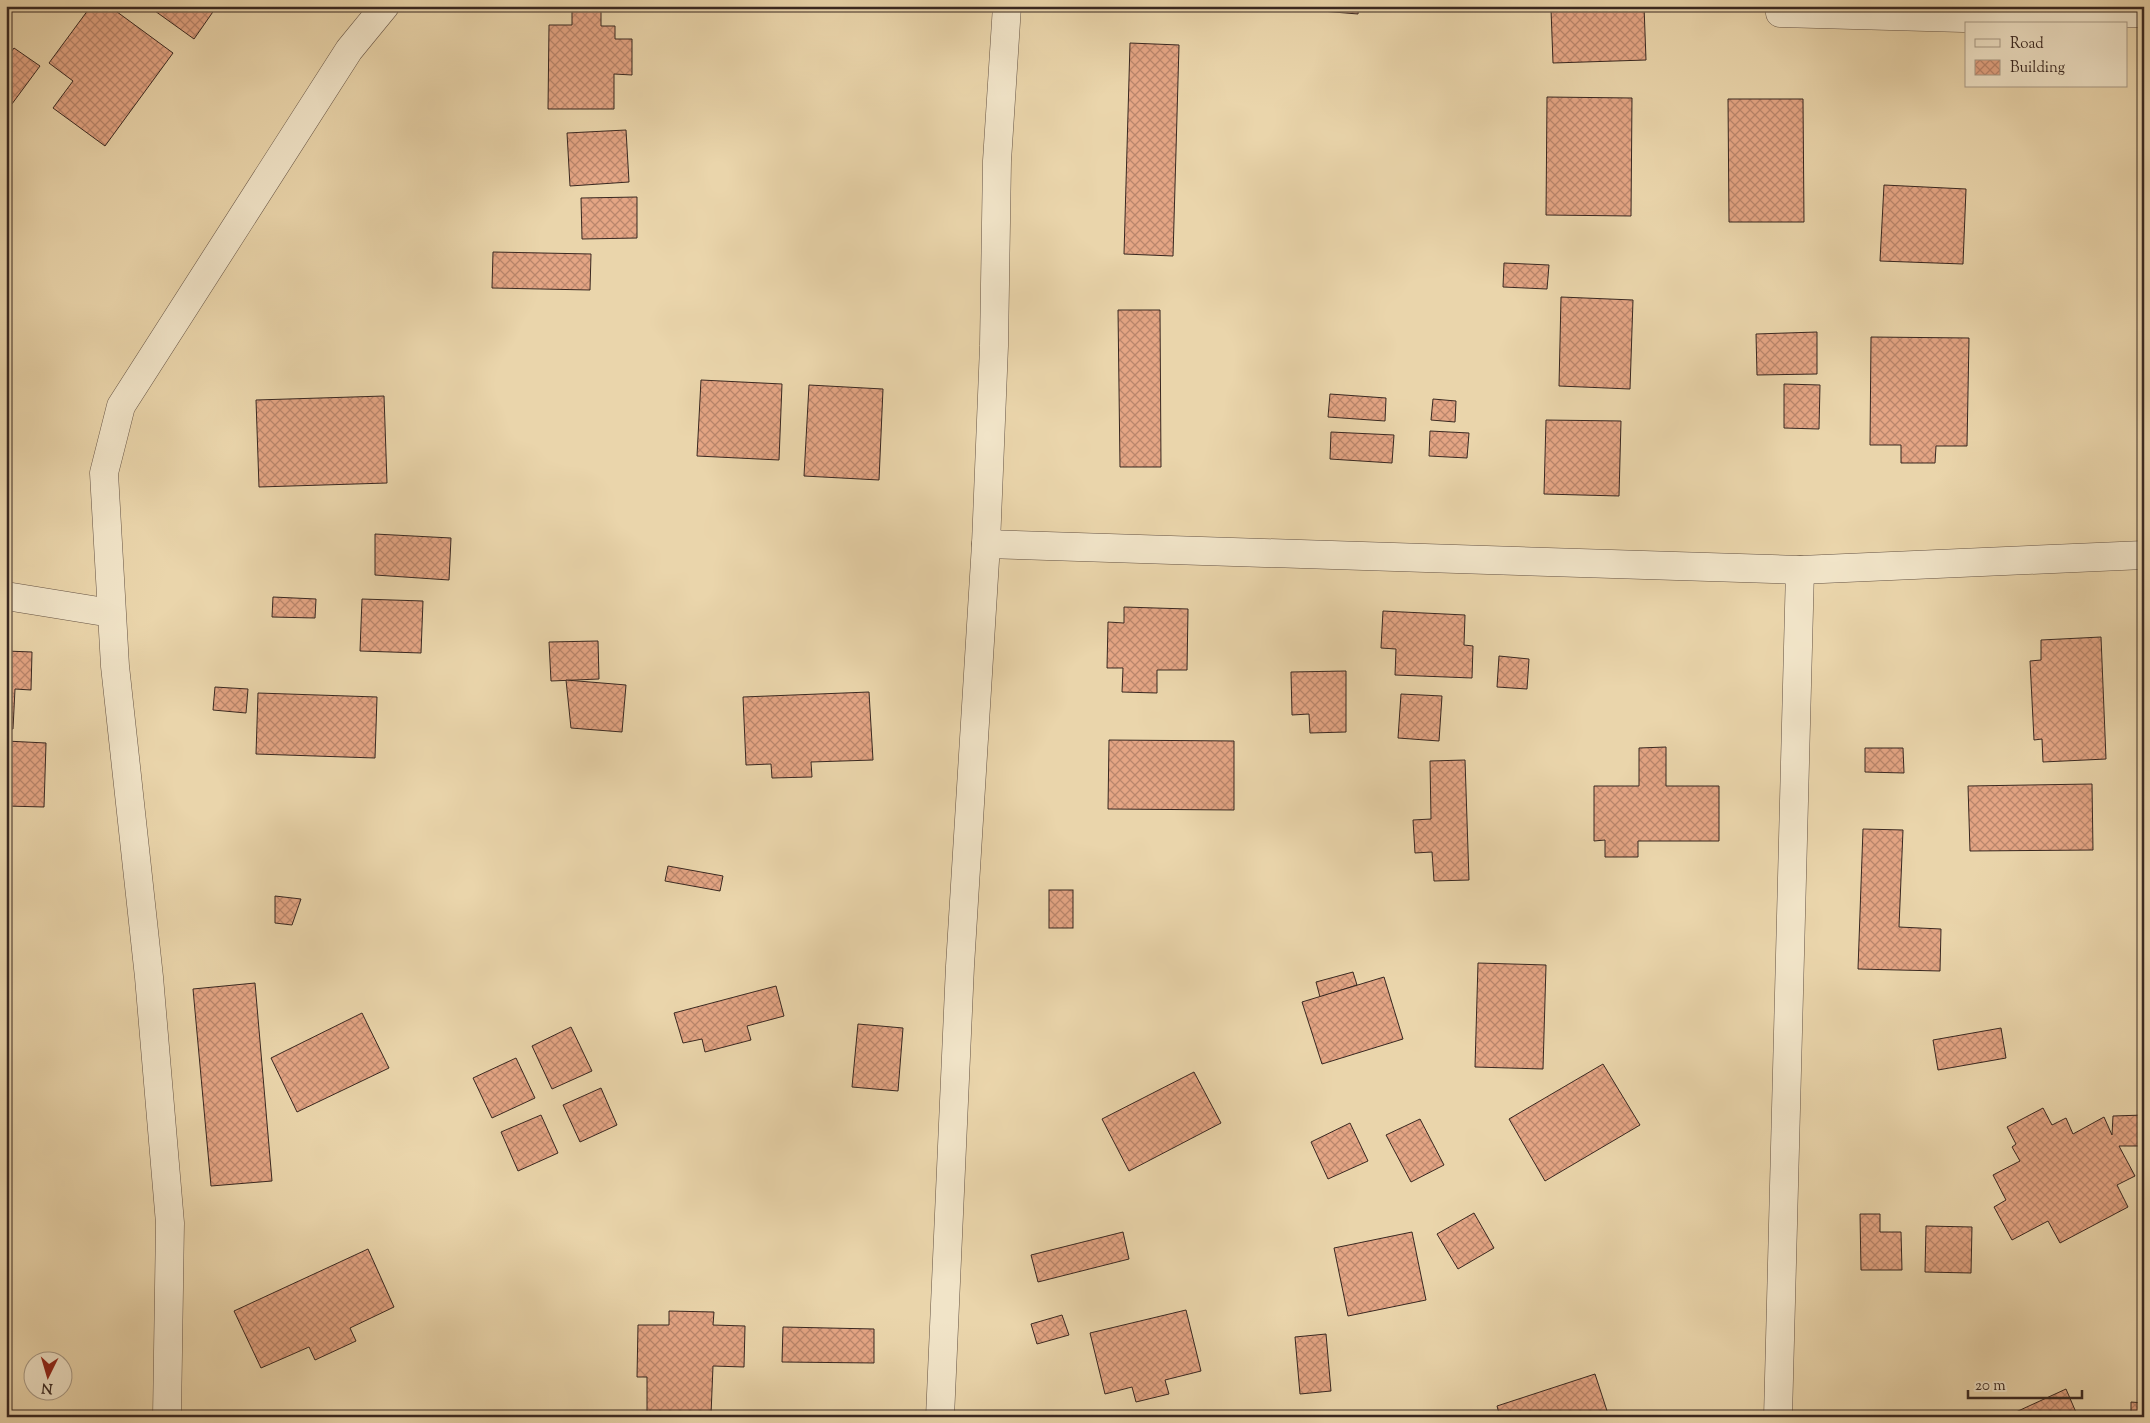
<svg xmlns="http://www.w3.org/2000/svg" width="2150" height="1423" viewBox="0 0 2150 1423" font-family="'Sorts Mill Goudy',serif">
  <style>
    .building { fill: url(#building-cross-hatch); stroke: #392821 }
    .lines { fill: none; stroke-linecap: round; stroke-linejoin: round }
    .minor-casing { stroke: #655344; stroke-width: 29 }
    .minor { stroke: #f1e4c8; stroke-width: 28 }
  </style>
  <defs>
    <pattern id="building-cross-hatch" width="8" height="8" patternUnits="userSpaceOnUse" patternTransform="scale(1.25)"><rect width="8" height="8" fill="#e4a584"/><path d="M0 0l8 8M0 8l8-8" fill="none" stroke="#ba866c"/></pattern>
  </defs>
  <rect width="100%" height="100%" fill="#ead5ab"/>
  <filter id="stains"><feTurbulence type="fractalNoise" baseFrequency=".004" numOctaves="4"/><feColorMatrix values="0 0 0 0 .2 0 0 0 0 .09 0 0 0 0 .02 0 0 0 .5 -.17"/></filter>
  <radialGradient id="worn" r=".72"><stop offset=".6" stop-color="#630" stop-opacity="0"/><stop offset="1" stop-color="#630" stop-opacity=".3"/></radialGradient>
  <g class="building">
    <polygon points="91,6 109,6 173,53 105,146 53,108 73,81 49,63"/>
    <polygon points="148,6 217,6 194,39"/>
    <polygon points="1285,6 1359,6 1358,14 1285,8"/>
    <polygon points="1644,6 1646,60 1553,63 1551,9"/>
    <polygon points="572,8 601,8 601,26 615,26 615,39 632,39 632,75 614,74 614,109 548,109 549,25 572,25"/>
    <polygon points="1130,43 1179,45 1173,256 1124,254"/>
    <polygon points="14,48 40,66 6,112 6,59"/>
    <polygon points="1547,97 1632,98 1631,216 1546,215"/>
    <polygon points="1728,99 1803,99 1804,222 1729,222"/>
    <polygon points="626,130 629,182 570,186 567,133"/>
    <polygon points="1884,185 1966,189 1963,264 1880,261"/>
    <polygon points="637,197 637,238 582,239 581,198"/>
    <polygon points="493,252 591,254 590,290 492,288"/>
    <polygon points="1504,263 1549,265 1547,289 1503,287"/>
    <polygon points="1561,297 1633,300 1630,389 1559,386"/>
    <polygon points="1118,310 1160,310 1161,467 1120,467"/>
    <polygon points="1817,332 1817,374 1757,375 1756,334"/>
    <polygon points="1871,337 1969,338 1967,446 1936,446 1935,463 1901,463 1901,445 1870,445"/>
    <polygon points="701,380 782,384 779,460 697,456"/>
    <polygon points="1784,384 1820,385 1819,429 1784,428"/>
    <polygon points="809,385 883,389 879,480 804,476"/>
    <polygon points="1330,394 1386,398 1385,421 1328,417"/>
    <polygon points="384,396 387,483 259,487 256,400"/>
    <polygon points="1433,399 1456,401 1455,422 1431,420"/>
    <polygon points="1546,420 1621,421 1619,496 1544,494"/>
    <polygon points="1430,431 1469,433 1467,458 1429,456"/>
    <polygon points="1331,432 1394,435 1392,463 1330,459"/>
    <polygon points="375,534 451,538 449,580 375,575"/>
    <polygon points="273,597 316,599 315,618 272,617"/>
    <polygon points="362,599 423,601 421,653 360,651"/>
    <polygon points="1124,607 1188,609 1187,670 1157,670 1157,693 1122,692 1123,668 1107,668 1108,622 1124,623"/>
    <polygon points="1383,611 1465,615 1464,645 1473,646 1472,678 1395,675 1396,649 1381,648"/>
    <polygon points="2101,637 2106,759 2043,762 2042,739 2034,740 2030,661 2041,660 2041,640"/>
    <polygon points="598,641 599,679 551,681 549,642"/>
    <polygon points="6,651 32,652 31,690 15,689 13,729 6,728"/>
    <polygon points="1499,656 1529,659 1527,689 1497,687"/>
    <polygon points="1346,671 1346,732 1310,733 1309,714 1292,715 1291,672"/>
    <polygon points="566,680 626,685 622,732 571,728"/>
    <polygon points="215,687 248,689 246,713 213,710"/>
    <polygon points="869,692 873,760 811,762 812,777 772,778 771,764 746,765 743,697"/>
    <polygon points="258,693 377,697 375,758 256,754"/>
    <polygon points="1401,694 1442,696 1439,741 1398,738"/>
    <polygon points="1109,740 1234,741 1234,810 1108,809"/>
    <polygon points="6,741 46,743 44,807 6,806"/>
    <polygon points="1666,747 1666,786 1719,786 1719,841 1638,841 1638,857 1605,857 1605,840 1594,841 1594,786 1639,786 1639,748"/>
    <polygon points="1865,748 1903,748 1904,773 1865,772"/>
    <polygon points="1465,760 1469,880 1434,881 1432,852 1415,853 1413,820 1431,819 1430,761"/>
    <polygon points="2092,784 2093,850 1970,851 1968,786"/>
    <polygon points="1863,829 1903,830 1899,927 1941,929 1940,971 1858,969"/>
    <polygon points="668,866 723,876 720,891 665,881"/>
    <rect x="1049" y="890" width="24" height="38"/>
    <polygon points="275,896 301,899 292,925 275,923"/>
    <polygon points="1478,963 1546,965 1543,1069 1475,1067"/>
    <polygon points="1353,972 1357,985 1320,997 1316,982"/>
    <polygon points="1384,977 1403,1039 1322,1064 1302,1002"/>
    <polygon points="255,983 272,1181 211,1186 193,989"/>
    <polygon points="776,986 784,1016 747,1026 751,1040 705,1052 702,1039 683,1043 674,1013"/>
    <polygon points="362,1013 389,1068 297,1112 271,1058"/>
    <polygon points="858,1024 903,1028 898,1091 852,1087"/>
    <polygon points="571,1027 592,1071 552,1089 532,1046"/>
    <polygon points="2001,1028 2006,1058 1938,1070 1933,1040"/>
    <polygon points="516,1058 535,1098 492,1118 473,1078"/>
    <polygon points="1603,1064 1640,1125 1545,1181 1509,1119"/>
    <polygon points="1194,1072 1221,1123 1129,1171 1102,1119"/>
    <polygon points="601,1088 617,1125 580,1142 563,1105"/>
    <polygon points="2043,1108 2052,1125 2066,1118 2073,1134 2104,1117 2112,1135 2113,1116 2144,1115 2144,1146 2119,1146 2135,1176 2117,1185 2128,1207 2060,1243 2048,1221 2012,1240 1994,1207 2006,1200 1993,1175 2020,1161 2012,1147 2016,1144 2007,1127"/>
    <polygon points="541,1115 558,1153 518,1171 501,1132"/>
    <polygon points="1420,1119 1444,1165 1411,1182 1386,1135"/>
    <polygon points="1350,1123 1368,1161 1328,1179 1311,1142"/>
    <polygon points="1474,1213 1494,1248 1458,1269 1437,1234"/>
    <polygon points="1860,1214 1880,1214 1880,1232 1901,1232 1902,1270 1861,1270"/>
    <polygon points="1926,1226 1972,1227 1971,1273 1925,1272"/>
    <polygon points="1123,1232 1129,1259 1038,1282 1031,1255"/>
    <polygon points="1412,1232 1426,1300 1348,1316 1334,1248"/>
    <polygon points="368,1249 394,1307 350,1328 356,1341 315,1360 309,1347 261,1368 234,1311"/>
    <polygon points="1186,1310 1201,1371 1165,1380 1169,1394 1136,1402 1132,1387 1105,1394 1090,1333"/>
    <polygon points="669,1311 714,1312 713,1325 745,1326 744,1367 713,1366 711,1415 647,1413 647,1377 637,1377 638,1325 669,1325"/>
    <polygon points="1062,1315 1069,1335 1037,1344 1031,1324"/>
    <polygon points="783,1327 874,1329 874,1363 782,1362"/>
    <polygon points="1326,1334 1331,1391 1300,1394 1295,1337"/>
    <polygon points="1595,1374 1609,1417 1500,1417 1497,1406"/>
    <polygon points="2066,1389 2078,1417 2005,1417"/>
    <polygon points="2131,1402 2144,1403 2144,1417 2131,1417"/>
  </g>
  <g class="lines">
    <g class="minor-casing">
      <g id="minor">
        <polyline points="1779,6 1780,13 1963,18 2144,13"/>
        <polyline points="986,544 1800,570 2144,555"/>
        <polyline points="6,596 111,613"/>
        <polyline points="167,1417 170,1223 149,977 115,666 104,473 121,406 349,50 385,6"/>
        <polyline points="940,1417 960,966 986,544 994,346 997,161 1007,6"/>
        <polyline points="1778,1417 1800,570"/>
      </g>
    </g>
    <use href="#minor" class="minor"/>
  </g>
  <rect width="2150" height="1423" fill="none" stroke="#ead5ab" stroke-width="25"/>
  <rect x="8" y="8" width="2135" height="1408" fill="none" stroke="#392821" stroke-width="2.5"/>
  <rect x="12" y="12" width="2125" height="1398" fill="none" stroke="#392821"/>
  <rect x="1965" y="22" width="162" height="65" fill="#f1e4c8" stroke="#a79985"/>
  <rect x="1975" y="39" width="25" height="8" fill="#f1e4c8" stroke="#a79985"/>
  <text x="2010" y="48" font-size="15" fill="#392821">Road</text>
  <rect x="1975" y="60" width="25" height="15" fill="url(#building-cross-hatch)" stroke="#a79985"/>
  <text x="2010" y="72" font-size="15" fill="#392821">Building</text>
  <g transform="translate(48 1376) rotate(185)"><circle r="24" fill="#f1e4c8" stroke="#a79985"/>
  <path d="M0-4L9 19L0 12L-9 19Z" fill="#8f2418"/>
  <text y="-8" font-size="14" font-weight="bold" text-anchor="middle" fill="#392821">N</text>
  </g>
  <path d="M1968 1390v8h114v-8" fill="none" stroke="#392821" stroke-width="2.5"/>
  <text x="1975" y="1390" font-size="15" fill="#392821" stroke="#f1e4c8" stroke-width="4" paint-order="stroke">20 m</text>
  <rect width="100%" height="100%" filter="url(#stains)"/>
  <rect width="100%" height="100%" fill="url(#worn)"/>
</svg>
